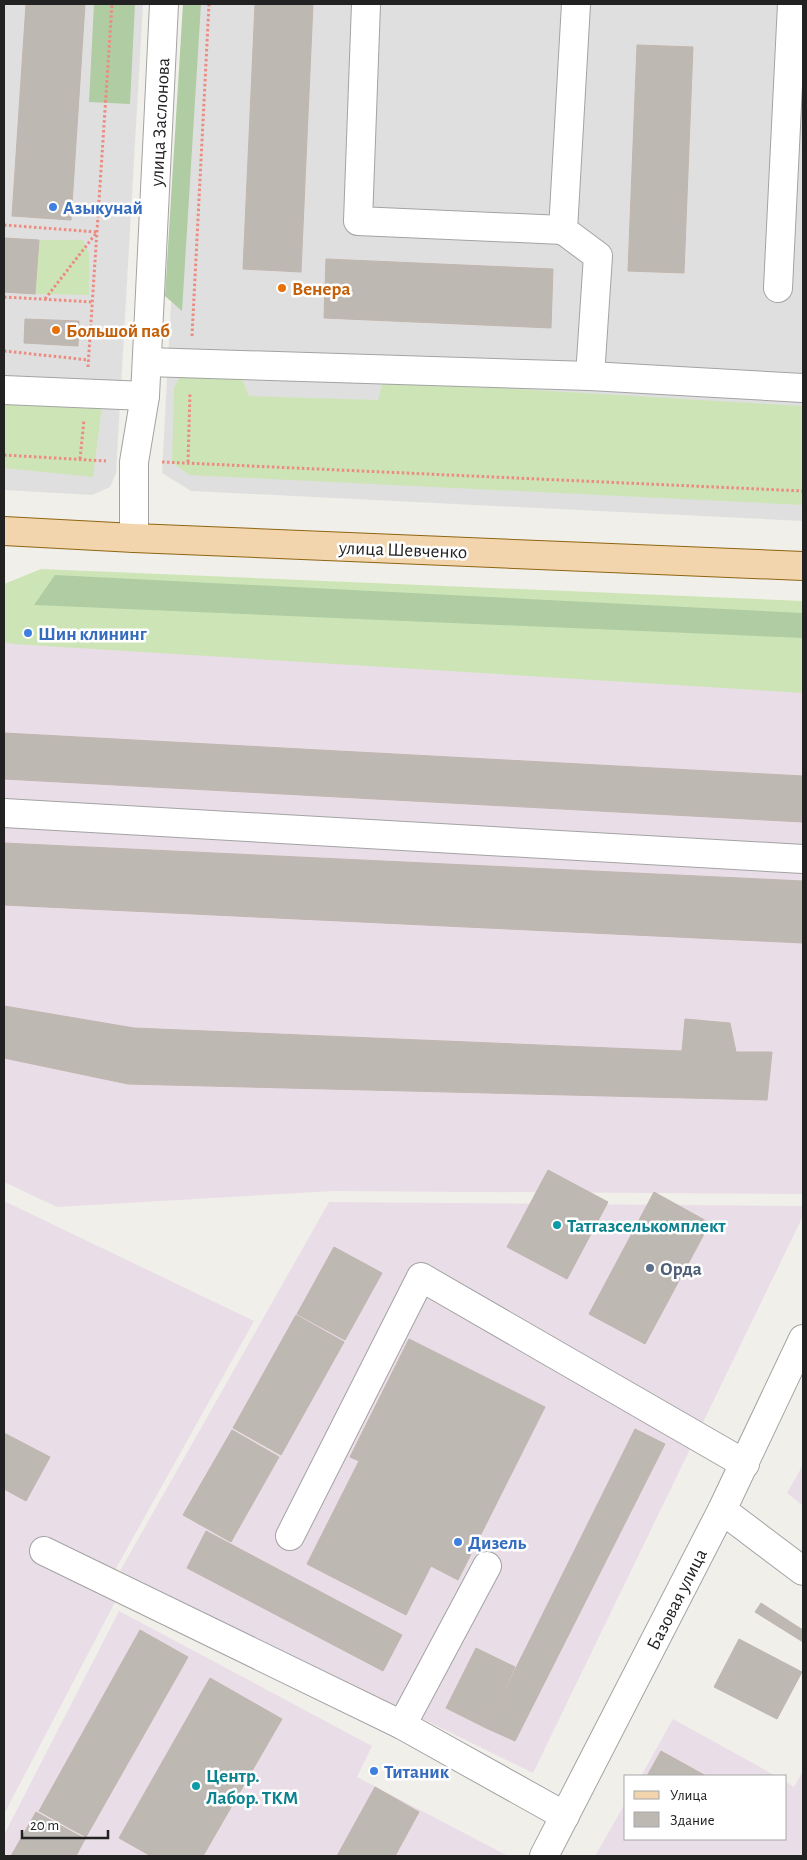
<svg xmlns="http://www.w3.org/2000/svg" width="807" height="1860" viewBox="0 0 807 1860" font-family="'Alegreya Sans',sans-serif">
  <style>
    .residential { fill: #e0dfdf }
    .industrial { fill: #e9dde7 }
    .grass { fill: #cde5b6 }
    .forest { fill: #afcca3 }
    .building { fill: #beb8b3; stroke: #c1b6ae }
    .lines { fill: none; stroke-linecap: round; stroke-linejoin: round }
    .minor-casing { stroke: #a3a3a3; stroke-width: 30 }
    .major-casing { stroke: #8f6511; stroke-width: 30 }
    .path { stroke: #ec8b80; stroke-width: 3; stroke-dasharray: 2.5 2.5; stroke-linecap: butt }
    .minor { stroke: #fff; stroke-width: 28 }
    .major { stroke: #f3d5ad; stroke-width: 28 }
    .shop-dot { fill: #3f7fe0; stroke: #fff; stroke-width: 2 }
    .food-dot { fill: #e8710a; stroke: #fff; stroke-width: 2 }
    .culture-dot { fill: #0f9aa8; stroke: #fff; stroke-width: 2 }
    .service-dot { fill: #5c6f8a; stroke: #fff; stroke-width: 2 }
    .labels { text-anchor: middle; stroke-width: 5; stroke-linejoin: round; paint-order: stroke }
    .street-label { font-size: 19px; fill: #222; stroke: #fff }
    .shop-label { font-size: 19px; font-weight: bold; fill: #366cbe; stroke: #fff; text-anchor: start }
    .food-label { font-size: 19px; font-weight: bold; fill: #c56008; stroke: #fff; text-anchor: start }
    .culture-label { font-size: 19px; font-weight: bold; fill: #0d838f; stroke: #fff; text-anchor: start }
    .service-label { font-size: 19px; font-weight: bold; fill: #4e5e75; stroke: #fff; text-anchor: start }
  </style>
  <rect width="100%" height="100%" fill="#f1efea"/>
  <g class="residential">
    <polygon points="4,4 143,4 116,473 110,487 92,495 4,490"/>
    <polygon points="187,4 803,4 803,521 191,491 162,473"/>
  </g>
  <g class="industrial">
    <polygon points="4,620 803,673 803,1194 333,1191 57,1207 4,1182"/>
    <polygon points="4,1201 254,1321 115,1570 124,1585 4,1814"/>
    <polygon points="329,1202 803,1206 803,1216 533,1773 120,1571"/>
    <polygon points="803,1465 803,1506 787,1493"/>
    <polygon points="119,1611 372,1746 357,1777 508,1856 4,1856 4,1835"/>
    <polygon points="673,1719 776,1776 641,1776"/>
    <polygon points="803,1771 803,1856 595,1856 626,1802 626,1839 786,1839 786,1782 794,1787"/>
  </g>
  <g class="grass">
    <polygon points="39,240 83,240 89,253 89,295 35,294"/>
    <polygon points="180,376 241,376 249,396 378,400 383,381 803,406 803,505 189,475 172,462 174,388"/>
    <polygon points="4,395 103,398 93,477 4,468"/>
    <polygon points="41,569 803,601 803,693 13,644 4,642 4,584"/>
  </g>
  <g class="forest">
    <polygon points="94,4 135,4 130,104 89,102"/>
    <polygon points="183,4 201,4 182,311 165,296"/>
    <polygon points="55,575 803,613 803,638 34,605"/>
  </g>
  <g class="building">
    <polygon points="26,4 85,4 71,220 12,216"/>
    <polygon points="255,4 313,4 301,272 243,269"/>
    <polygon points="637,45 693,47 684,273 628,271"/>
    <polygon points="4,238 39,240 35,294 4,292"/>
    <polygon points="326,259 553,269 551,328 324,318"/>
    <polygon points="25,319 79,321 78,346 24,343"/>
    <polygon points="4,733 803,776 803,822 4,779"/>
    <polygon points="4,843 803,881 803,943 4,905"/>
    <polygon points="4,1006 134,1028 682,1051 685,1019 730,1023 736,1052 772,1052 767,1100 128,1084 4,1058"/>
    <polygon points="548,1170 608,1202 567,1279 507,1247"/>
    <polygon points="654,1192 710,1223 645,1344 589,1314"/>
    <polygon points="334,1247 382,1273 345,1340 297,1314"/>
    <polygon points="296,1315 344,1342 281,1455 233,1428"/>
    <polygon points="409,1339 545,1407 458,1580 431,1566 406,1615 307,1564 359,1461 350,1457"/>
    <polygon points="635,1429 665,1444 515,1741 486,1728"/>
    <polygon points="232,1430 279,1457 231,1542 183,1515"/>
    <polygon points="4,1433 50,1457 26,1501 4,1489"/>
    <polygon points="206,1531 402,1635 383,1671 187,1568"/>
    <polygon points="761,1603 803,1630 803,1642 755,1612"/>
    <polygon points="140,1630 188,1657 86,1837 39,1811"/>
    <polygon points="739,1639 802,1672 777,1719 714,1687"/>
    <polygon points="476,1648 515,1667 486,1728 446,1708"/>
    <polygon points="210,1678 282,1719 203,1856 151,1856 119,1838"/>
    <polygon points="661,1751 706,1776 647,1776"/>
    <polygon points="375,1787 419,1812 395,1856 337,1856"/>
    <polygon points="36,1812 85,1839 76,1856 11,1856"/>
  </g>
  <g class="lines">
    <g class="minor-casing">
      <g id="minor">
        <polyline points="366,4 358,221 563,230"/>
        <polyline points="576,4 563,230 598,256 590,376"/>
        <polyline points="778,288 792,4"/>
        <polyline points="147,362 590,376 803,388"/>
        <polyline points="4,390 145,396"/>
        <polyline points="134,538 134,462 145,396 164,4"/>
        <polyline points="4,813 803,859"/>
        <polyline points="722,1510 803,1571"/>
        <polyline points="290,1536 421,1277 745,1464"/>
        <polyline points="44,1551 402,1725 565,1816"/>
        <polyline points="402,1725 487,1566"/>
        <polyline points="544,1856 722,1510 803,1339"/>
      </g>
    </g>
    <g class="major-casing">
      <polyline id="major" points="4,531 134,538 803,566"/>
    </g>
    <g class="path">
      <polyline points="4,225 97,232"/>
      <polyline points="4,297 93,302"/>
      <polyline points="45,299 97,232"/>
      <polyline points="192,336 209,4"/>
      <polyline points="4,351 89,360"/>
      <polyline points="88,367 112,4"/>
      <polyline points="4,455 106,461"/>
      <polyline points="80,459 84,420"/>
      <polyline points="162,462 803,491"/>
      <polyline points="188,462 190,392"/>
    </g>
    <use href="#minor" class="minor"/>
    <use href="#major" class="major"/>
  </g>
  <g class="shop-dot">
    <circle cx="53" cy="207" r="5"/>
    <circle cx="28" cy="633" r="5"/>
    <circle cx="458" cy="1542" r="5"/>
    <circle cx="374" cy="1771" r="5"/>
  </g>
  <g class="food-dot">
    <circle cx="282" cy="288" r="5"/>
    <circle cx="56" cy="330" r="5"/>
  </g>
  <g class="culture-dot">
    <circle cx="557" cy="1225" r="5"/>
    <circle cx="196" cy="1786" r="5"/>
  </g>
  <circle class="service-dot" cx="650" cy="1268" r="5"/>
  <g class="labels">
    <g class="street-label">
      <text transform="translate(159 122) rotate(-87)" y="7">улица Заслонова</text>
      <text transform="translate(403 549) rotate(2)" y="7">улица Шевченко</text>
      <text transform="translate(676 1599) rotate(-63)" y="7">Базовая улица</text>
    </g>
    <g class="shop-label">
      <text x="63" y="214">Азыкунай</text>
      <text x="38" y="640">Шин клининг</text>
      <text x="468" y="1549">Дизель</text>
      <text x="384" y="1778">Титаник</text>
    </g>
    <g class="food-label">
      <text x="292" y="295">Венера</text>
      <text x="66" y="337">Большой паб</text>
    </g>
    <g class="culture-label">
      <text x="567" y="1232">Татгазселькомплект</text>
      <text x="206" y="1782">Центр.<tspan x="206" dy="22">Лабор. ТКМ</tspan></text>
    </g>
    <g class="service-label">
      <text x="660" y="1275">Орда</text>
    </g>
  </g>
  <rect width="807" height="1860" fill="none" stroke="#222222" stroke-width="10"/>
  <rect x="624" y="1775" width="162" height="65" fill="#ffffff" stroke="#a7a7a7"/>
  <rect x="634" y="1791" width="25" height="8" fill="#f3d5ad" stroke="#a7a7a7"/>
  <text x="670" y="1800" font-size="15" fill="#222222">Улица</text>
  <rect x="634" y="1812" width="25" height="15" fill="#beb8b3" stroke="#a7a7a7"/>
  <text x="670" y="1825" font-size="15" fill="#222222">Здание</text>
  <path d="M22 1830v8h86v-8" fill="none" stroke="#222222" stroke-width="2.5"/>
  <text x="30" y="1830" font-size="15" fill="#222222" stroke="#ffffff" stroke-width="4" paint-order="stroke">20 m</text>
</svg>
